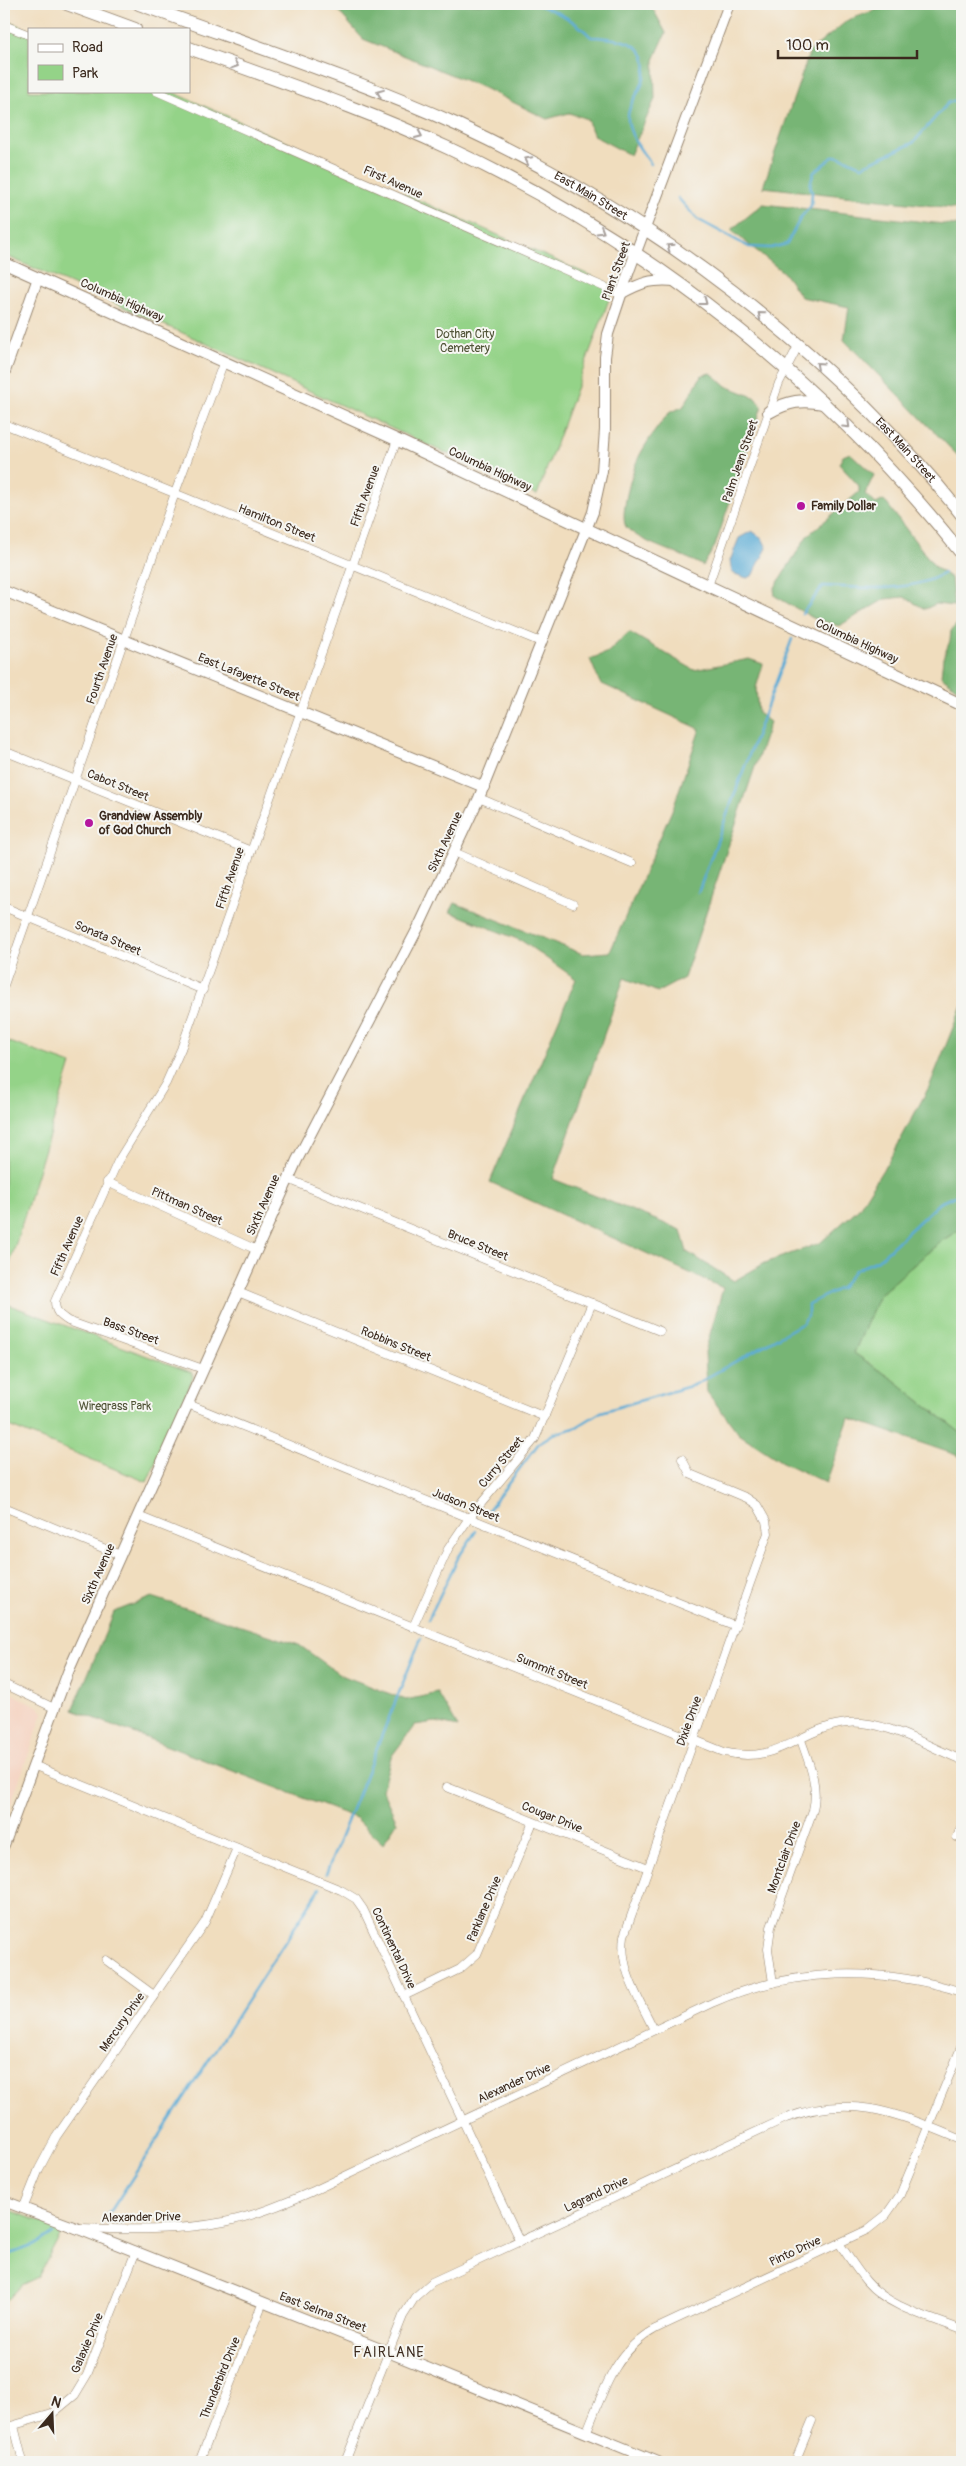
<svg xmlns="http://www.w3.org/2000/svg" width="966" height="2466" viewBox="0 0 966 2466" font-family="Pangolin,sans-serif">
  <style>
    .built { fill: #f5d3c1 }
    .green { fill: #94d388; stroke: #687e53 }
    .forest { fill: #77b574; stroke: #597049 }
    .water { fill: #5cacd6; stroke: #4c6b7a }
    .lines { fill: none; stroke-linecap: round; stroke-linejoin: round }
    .stream { stroke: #5cacd6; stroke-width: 2.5 }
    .minor-casing { stroke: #96846e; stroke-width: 9 }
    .tertiary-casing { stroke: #96846e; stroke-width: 12 }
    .secondary-casing { stroke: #96846e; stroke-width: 13 }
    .primary-casing { stroke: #96846e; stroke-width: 14 }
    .minor { stroke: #fff; stroke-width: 8 }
    .tertiary { stroke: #fff; stroke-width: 10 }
    .secondary { stroke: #fff; stroke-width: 11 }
    .primary { stroke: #fff; stroke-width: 12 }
    .oneway { stroke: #a79f9a }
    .poi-dot { fill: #b5179e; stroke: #f6f6f2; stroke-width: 2 }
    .labels { text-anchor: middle; stroke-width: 4; stroke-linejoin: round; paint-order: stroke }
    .street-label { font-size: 12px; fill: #3b2a1e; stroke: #f6f6f2 }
    .park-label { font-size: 12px; fill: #515438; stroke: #f6f6f2 }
    .poi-label { font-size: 12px; font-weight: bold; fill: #3b2a1e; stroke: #f6f6f2; text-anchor: start }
    .neighbourhood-label { font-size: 14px; letter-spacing: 1px; fill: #3b2a1e; stroke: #f6f6f2 }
  </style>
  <rect width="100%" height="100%" fill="#f6f6f2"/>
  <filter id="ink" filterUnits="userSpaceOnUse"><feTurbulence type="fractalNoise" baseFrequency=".02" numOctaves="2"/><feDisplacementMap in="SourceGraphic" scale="10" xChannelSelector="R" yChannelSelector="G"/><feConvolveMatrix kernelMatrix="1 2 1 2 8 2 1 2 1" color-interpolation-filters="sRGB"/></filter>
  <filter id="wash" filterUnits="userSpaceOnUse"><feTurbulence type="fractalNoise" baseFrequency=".0096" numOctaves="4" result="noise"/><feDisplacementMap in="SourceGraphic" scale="20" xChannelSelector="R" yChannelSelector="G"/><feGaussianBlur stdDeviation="1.12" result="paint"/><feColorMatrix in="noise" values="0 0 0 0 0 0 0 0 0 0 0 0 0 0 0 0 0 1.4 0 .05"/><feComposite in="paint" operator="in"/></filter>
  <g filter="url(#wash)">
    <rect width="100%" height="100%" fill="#f0ddbe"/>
    <polygon class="built" points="4,1690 39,1707 43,1713 4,1823"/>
    <g class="green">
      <polygon points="4,19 29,30 29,91 170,91 614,286 537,495 194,338 4,255"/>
      <polygon points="4,1040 71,1064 4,1282"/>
      <polygon points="962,1228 962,1434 894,1380 854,1353 879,1295 940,1242"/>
      <polygon points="4,1303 193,1373 193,1377 147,1482 4,1424"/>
      <polygon points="4,2208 63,2230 38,2277 21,2285 4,2304"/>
    </g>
    <g class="forest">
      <polygon points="332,4 641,4 653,9 666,33 654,60 655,99 630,155 594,136 587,119 569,113 547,119 484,88 363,39"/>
      <polygon points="892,4 962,4 962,209 763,187 810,51 848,20"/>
      <polygon points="763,204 962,226 962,460 844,340 849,307 801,297 784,273 731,230"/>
      <path d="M711,373L726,386L754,397L762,406L715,546L703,566C682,553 642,544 627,528C618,519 632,473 637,461C644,445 658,426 669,413C673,410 679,409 683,407L702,375Z"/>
      <polygon points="850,453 874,475 865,494 876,504 884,500 935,567 951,578 954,606 936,604 925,609 904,597 885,599 839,626 813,618 775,596 774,589 807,536 859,492 859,486 839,464 843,456"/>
      <polygon points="962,618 962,693 941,676 943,658 950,641 951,631"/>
      <polygon points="629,632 694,670 749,659 763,664 756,688 758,713 770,722 684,978 658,992 624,978 553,1179 681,1230 687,1252 734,1281 765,1263 820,1243 859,1208 895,1150 930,1085 962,1005 962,1228 940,1242 879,1295 854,1353 894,1380 962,1434 962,1457 849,1418 826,1483 782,1462 739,1434 707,1392 705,1352 723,1288 490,1182 576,979 522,941 450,912 455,903 583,954 610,952 673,808 700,729 600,683 590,659 608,652"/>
      <polygon points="152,1597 299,1645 341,1675 406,1700 438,1693 458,1727 435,1722 415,1725 391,1757 382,1790 397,1822 383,1844 356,1818 73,1710 114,1612"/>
    </g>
    <polygon class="water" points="752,531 762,538 767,548 752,576 747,578 732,573 730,561 739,538"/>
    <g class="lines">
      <g class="stream">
        <path d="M536,4C558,12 575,20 591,37C623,38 657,43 642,84C637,97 627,105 628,120C629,135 642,152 651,164"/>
        <path d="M678,198L697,219L749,247L771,248L787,244L801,217L811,206L812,193L810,184L814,172L834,156C846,157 851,163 862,166L913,143L948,103L962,98"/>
        <path d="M802,614L823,586C860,588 912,593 944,573"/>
        <path d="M962,723C957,733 958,741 962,751"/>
        <polyline points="698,893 792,639"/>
        <polyline points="486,1513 539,1443 553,1434 575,1428 601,1412 694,1385 803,1323 808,1314 808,1304 841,1288 855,1270 878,1260 939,1203 962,1193"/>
        <polyline points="428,1620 458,1558 476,1531"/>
        <polyline points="326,1874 421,1638"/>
        <polyline points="107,2217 320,1888"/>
        <polyline points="4,2260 13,2253 35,2245 53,2233"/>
      </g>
    </g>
  </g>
  <g filter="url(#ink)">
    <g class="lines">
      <g class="minor-casing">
        <g id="minor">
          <polyline points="4,25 29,35"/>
          <polyline points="156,91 620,294"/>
          <polyline points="4,424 541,642"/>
          <polyline points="708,586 779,383 798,346"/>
          <polyline points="4,751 251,851"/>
          <polyline points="479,798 632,863"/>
          <polyline points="454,852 573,904"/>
          <polyline points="4,907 203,990"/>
          <polyline points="4,985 175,493 224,361"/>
          <polyline points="288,1179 660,1331"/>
          <polyline points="107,1182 257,1250"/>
          <polyline points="238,1292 545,1417"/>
          <path d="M203,1369L68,1321C59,1315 55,1312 55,1301L118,1161L166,1083L181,1049L397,440"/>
          <polyline points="188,1404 736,1626"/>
          <polyline points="4,1507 120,1555"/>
          <path d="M138,1516L724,1752C778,1766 800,1728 847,1723C883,1719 929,1747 962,1760"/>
          <polyline points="413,1627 448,1549 469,1518 535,1439 592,1303"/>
          <polyline points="4,1684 54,1708"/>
          <polyline points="33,1765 341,1890 356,1899 363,1909 520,2242"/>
          <polyline points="447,1787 648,1868"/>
          <polyline points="957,1837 962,1825"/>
          <polyline points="106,1960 155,1996"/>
          <path d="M773,1983L768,1949L771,1927L813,1810C819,1785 809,1763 801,1740"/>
          <polyline points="404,1996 460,1969 477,1954 533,1822"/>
          <path d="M654,2030C640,2000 619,1970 624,1936L768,1533L766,1521L757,1505L747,1498L690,1474L682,1459"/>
          <polyline points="23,2209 39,2169 56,2137 205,1922 237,1848"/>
          <path d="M81,2228C128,2230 177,2231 224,2222C254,2216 283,2204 311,2192L714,2002C793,1968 880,1966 962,1992"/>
          <path d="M839,2243C848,2256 856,2269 866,2281C889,2308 930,2317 962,2330"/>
          <polyline points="14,2426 23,2462"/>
          <polyline points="4,2428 52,2414 75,2395 87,2375 136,2251"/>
          <path d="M587,2431C603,2392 615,2351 655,2329L867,2230L886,2215L900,2195L962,2045"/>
          <polyline points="199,2462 263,2302"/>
          <path d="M345,2462L403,2316L415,2297L432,2282L786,2118C854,2092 900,2115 962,2140"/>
          <polyline points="795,2462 812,2421"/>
        </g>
      </g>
      <g class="tertiary-casing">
        <g id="tertiary">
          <path d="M620,294C643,282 650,279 676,281"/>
          <polyline points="4,374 38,278"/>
          <polyline points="4,591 484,787"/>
          <polyline points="4,1845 68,1672 297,1160 419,926 479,798 565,583 593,512 602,471 605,430 605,357 608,334 629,271 729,4"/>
          <polyline points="4,2201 76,2228 388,2352 658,2462"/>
        </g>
      </g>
      <g class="secondary-casing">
        <polyline id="secondary" points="4,263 397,440 962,705"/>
      </g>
      <g class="primary-casing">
        <g id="primary">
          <polyline points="67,4 135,29"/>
          <path id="s1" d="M139,4C245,43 354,78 458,125C650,214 830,349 962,515"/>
          <path d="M189,48C276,80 364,109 448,148C649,241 825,382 962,554"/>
          <path d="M769,412C789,401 802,399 824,403"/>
        </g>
      </g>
      <use href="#minor" class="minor"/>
      <use href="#tertiary" class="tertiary"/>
      <use href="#secondary" class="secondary"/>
      <use href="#primary" class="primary"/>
    </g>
    <defs><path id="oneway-chevron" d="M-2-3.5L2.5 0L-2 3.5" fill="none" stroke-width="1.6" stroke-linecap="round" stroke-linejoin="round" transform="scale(1.25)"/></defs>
    <g class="oneway">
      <use href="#oneway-chevron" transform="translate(235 65) rotate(20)"/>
      <use href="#oneway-chevron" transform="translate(380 93) rotate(-158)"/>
      <use href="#oneway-chevron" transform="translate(419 135) rotate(24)"/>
      <use href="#oneway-chevron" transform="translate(528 160) rotate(-152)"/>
      <use href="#oneway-chevron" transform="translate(601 231) rotate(31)"/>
      <use href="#oneway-chevron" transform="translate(670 247) rotate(-145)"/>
      <use href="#oneway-chevron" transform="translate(704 302) rotate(37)"/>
      <use href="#oneway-chevron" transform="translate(761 315) rotate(-141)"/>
      <use href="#oneway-chevron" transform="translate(819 365) rotate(-138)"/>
      <use href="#oneway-chevron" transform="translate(847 425) rotate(44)"/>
    </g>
  </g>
  <g class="poi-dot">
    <circle cx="801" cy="506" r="5"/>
    <circle cx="89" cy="823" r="5"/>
  </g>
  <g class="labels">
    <g class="street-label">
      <text transform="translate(393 182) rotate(24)" y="4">First Avenue</text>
      <text dy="4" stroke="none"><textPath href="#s1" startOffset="492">East Main Street</textPath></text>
      <text transform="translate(616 271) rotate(-70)" y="4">Plant Street</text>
      <text transform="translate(122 300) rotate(24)" y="4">Columbia Highway</text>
      <text dy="4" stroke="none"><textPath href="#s1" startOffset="898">East Main Street</textPath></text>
      <text transform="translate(740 461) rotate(-71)" y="4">Palm Jean Street</text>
      <text transform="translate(490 469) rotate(25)" y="4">Columbia Highway</text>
      <text transform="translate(365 496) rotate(-70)" y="4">Fifth Avenue</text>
      <text transform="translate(277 523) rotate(22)" y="4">Hamilton Street</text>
      <text transform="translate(857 641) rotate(25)" y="4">Columbia Highway</text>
      <text transform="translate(102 669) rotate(-71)" y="4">Fourth Avenue</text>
      <text transform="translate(249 677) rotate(22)" y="4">East Lafayette Street</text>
      <text transform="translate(118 785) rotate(22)" y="4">Cabot Street</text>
      <text transform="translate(445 842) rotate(-65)" y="4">Sixth Avenue</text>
      <text transform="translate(230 878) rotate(-71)" y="4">Fifth Avenue</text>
      <text transform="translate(108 938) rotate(23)" y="4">Sonata Street</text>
      <text transform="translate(263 1205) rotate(-66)" y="4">Sixth Avenue</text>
      <text transform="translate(187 1206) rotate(24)" y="4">Pittman Street</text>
      <text transform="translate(478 1245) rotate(22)" y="4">Bruce Street</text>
      <text transform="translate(67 1246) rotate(-66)" y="4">Fifth Avenue</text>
      <text transform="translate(131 1331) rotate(20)" y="4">Bass Street</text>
      <text transform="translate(396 1344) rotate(22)" y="4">Robbins Street</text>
      <text transform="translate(501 1462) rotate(-50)" y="4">Curry Street</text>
      <text transform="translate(466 1505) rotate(22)" y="4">Judson Street</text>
      <text transform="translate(98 1574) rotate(-66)" y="4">Sixth Avenue</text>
      <text transform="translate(552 1671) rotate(22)" y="4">Summit Street</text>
      <text transform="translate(689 1721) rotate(-70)" y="4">Dixie Drive</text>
      <text transform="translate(552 1817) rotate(22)" y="4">Cougar Drive</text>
      <text transform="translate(784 1857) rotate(-70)" y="4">Montclair Drive</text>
      <text transform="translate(484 1909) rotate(-67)" y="4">Parklane Drive</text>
      <text transform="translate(394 1948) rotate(65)" y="4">Continental Drive</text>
      <text transform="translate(122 2022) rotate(-55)" y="4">Mercury Drive</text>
      <text transform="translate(514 2083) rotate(-25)" y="4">Alexander Drive</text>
      <text transform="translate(596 2194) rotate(-25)" y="4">Lagrand Drive</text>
      <text transform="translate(141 2217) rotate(-1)" y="4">Alexander Drive</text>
      <text transform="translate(795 2251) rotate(-25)" y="4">Pinto Drive</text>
      <text transform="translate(323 2312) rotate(21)" y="4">East Selma Street</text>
      <text transform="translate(87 2343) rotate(-67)" y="4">Galaxie Drive</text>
      <text transform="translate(220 2378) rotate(-68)" y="4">Thunderbird Drive</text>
    </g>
    <g class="park-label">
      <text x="465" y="338">Dothan City<tspan x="465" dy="14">Cemetery</tspan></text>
      <text x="115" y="1410">Wiregrass Park</text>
    </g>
    <g class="poi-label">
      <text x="811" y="510">Family Dollar</text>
      <text x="99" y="820">Grandview Assembly<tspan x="99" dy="14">of God Church</tspan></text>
    </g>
    <g class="neighbourhood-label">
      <text x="389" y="2357">FAIRLANE</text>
    </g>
  </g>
  <rect width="966" height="2466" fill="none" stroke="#f6f6f2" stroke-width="20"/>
  <rect x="28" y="28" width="162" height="65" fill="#f6f6f2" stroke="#aba49d"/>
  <rect x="38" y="44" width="25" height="8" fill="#ffffff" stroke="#aba49d"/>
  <text x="72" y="52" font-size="15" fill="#3b2a1e">Road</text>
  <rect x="38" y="65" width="25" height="15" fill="#94d388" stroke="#aba49d"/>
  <text x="72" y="78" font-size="15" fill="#3b2a1e">Park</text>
  <g transform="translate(52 2414) rotate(19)" stroke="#f6f6f2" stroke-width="4" paint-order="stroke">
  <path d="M0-4L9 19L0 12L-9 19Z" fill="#3b2a1e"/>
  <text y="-8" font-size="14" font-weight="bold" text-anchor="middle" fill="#3b2a1e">N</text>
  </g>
  <path d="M778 50v8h139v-8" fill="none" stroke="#3b2a1e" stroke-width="2.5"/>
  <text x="786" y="50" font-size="15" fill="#3b2a1e" stroke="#f6f6f2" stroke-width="4" paint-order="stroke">100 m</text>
</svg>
